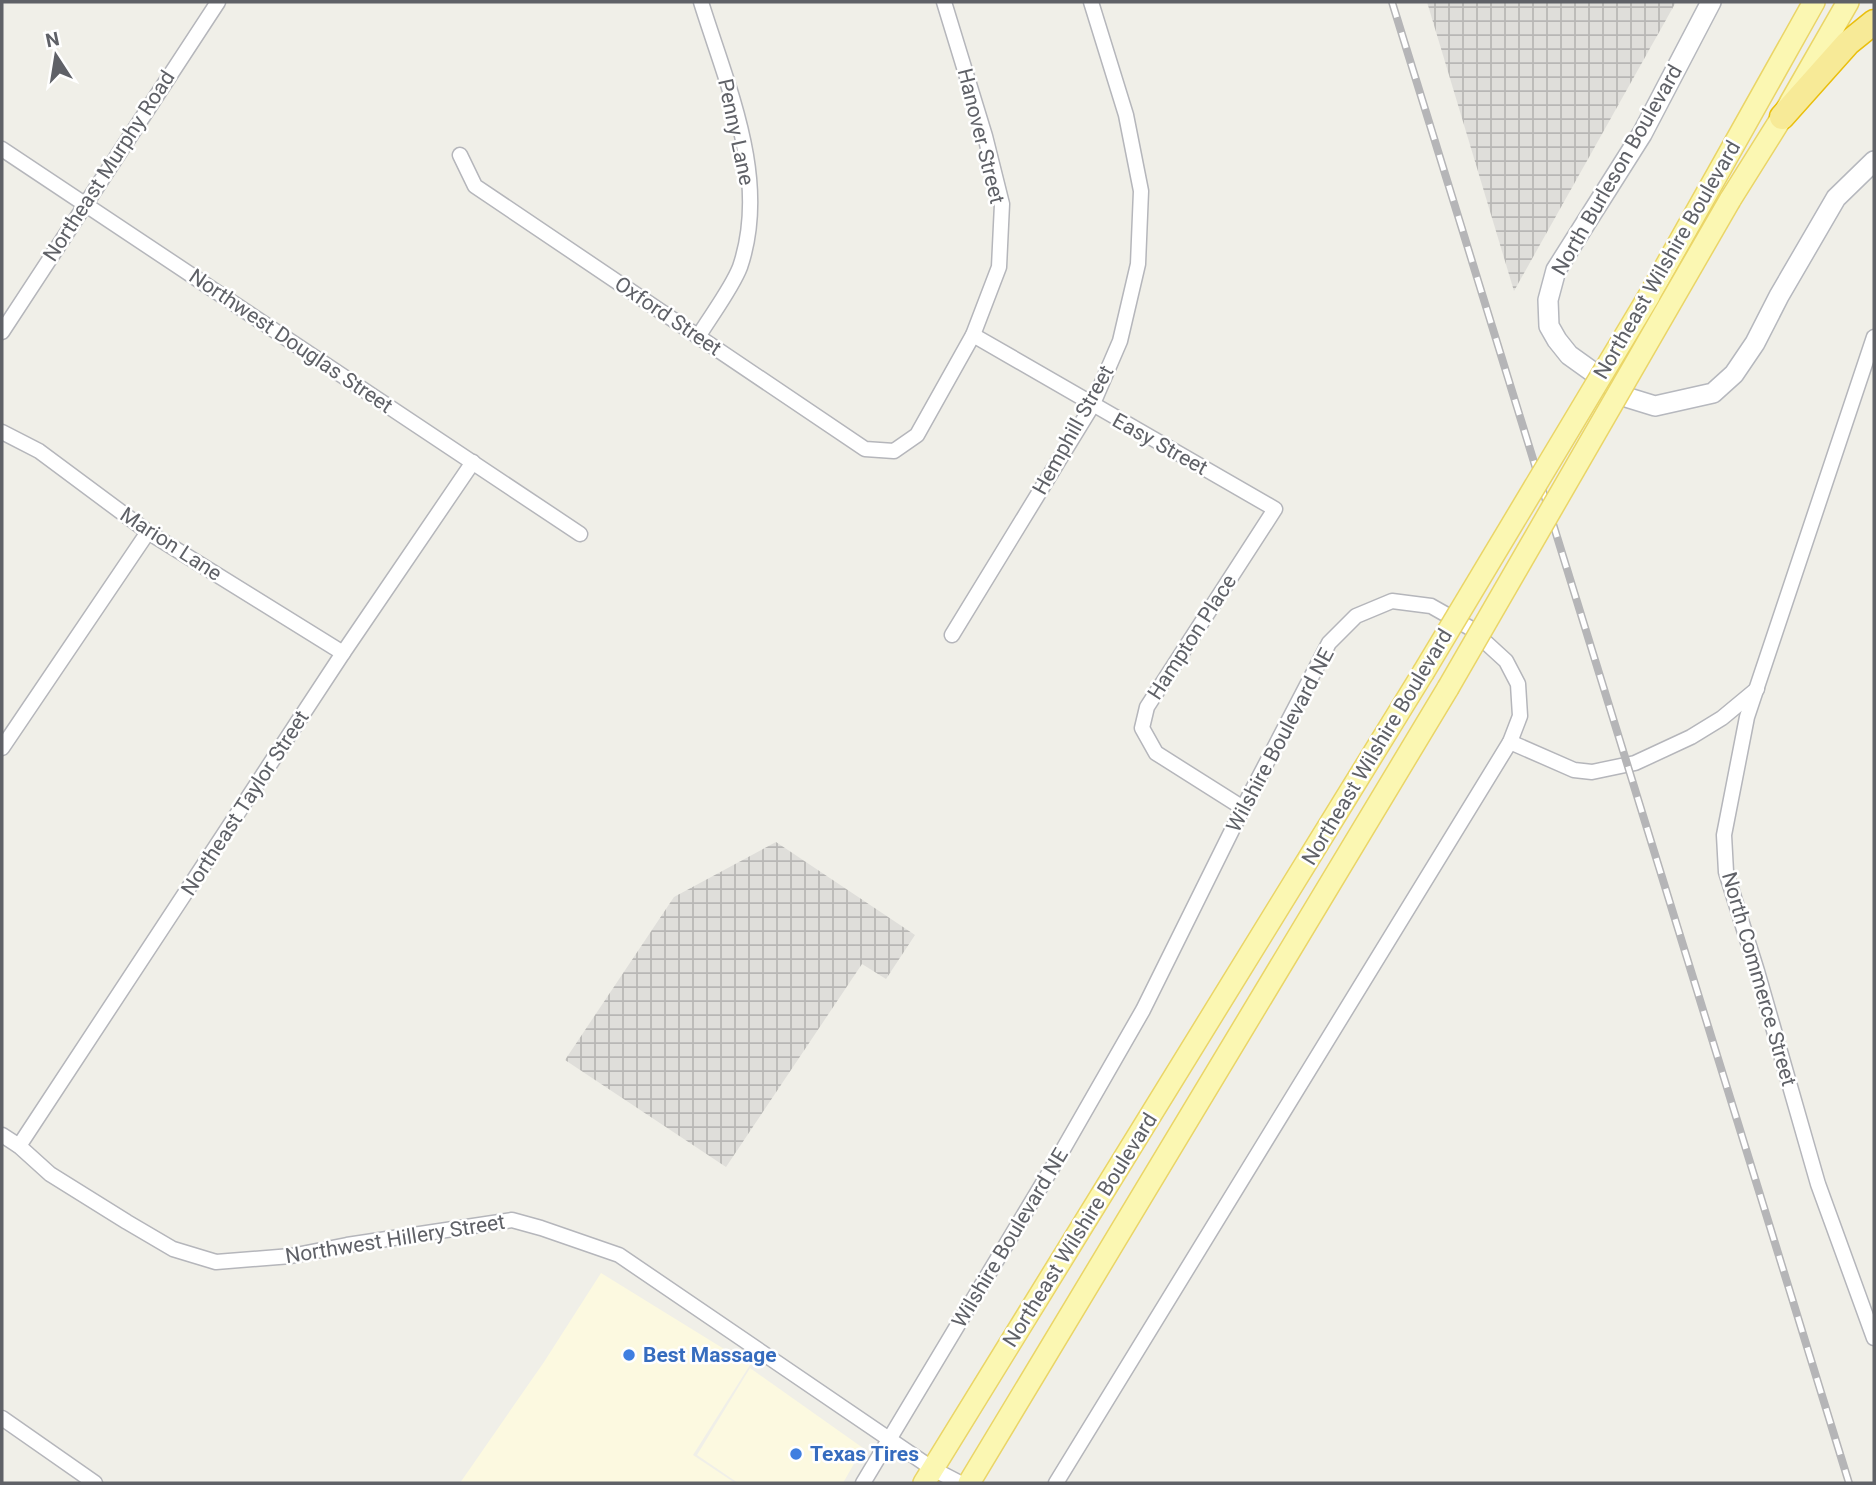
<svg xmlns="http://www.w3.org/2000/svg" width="1876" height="1485" viewBox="0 0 1876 1485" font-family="Roboto,sans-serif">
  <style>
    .commercial { fill: #fcf9e0 }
    .industrial { fill: url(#industrial-grid) }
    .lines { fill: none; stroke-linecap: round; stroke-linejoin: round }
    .minor-casing { stroke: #b5b6bb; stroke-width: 17 }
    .secondary-casing { stroke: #b6b8be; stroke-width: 22 }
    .primary-casing { stroke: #ead567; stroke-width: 24 }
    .motorway-casing { stroke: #eabf0d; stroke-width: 27 }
    .minor { stroke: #fff; stroke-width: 14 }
    .secondary { stroke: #fff; stroke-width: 19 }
    .primary { stroke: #fbf7b2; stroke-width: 21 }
    .motorway { stroke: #f7ea97; stroke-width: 24 }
    .rail-casing { stroke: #b5b5b7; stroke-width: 8 }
    .rail { stroke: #fff; stroke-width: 5; stroke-dasharray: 16; stroke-linecap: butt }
    .primary-bridge-casing { stroke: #ead567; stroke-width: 24; stroke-linecap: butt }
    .primary-bridge { stroke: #fbf7b2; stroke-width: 21 }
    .shop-dot { fill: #3f7fe0; stroke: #fff; stroke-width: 2.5 }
    .labels { text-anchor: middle; stroke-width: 5; stroke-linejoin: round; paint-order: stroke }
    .street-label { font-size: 21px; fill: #5f6167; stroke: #fff }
    .shop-label { font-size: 21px; font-weight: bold; fill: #366cbe; stroke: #fff; text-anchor: start }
  </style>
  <defs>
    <pattern id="industrial-grid" width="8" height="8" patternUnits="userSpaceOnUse" patternTransform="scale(1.75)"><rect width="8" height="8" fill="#dfdeda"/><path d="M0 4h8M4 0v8" fill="none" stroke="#b8b7b5"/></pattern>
  </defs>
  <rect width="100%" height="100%" fill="#f0efe8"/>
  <g class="commercial">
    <polygon points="601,1273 750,1365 693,1455 735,1483 460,1483 544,1362"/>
    <polygon points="750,1368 863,1448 843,1483 738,1483 697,1455"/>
  </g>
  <g class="industrial">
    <polygon points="1427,2 1676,2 1514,291"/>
    <polygon points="776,842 915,935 886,979 862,964 726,1167 565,1060 674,897"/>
  </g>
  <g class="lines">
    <g class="minor-casing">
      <g id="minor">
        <polyline points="2,149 580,534"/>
        <polyline points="460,155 475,186 865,449 894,451 917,435 973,335 999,267 1002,204 985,136 944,2"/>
        <polyline points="2,332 218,2"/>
        <polyline points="973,335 1275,509 1147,707 1142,728 1156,753 1243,808"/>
        <path d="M698,337C710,317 732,288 740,267C770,179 727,86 701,2"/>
        <polyline points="1874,337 1747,717 1724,835 1726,872 1757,971 1818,1184 1874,1338"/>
        <polyline points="2,432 39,451 148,532 343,653"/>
        <polyline points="952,635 1092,406 1120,341 1138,264 1141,191 1126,115 1091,2"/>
        <polyline points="1510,742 1574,770 1592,772 1635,763 1691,737 1722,718 1757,689"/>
        <polyline points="2,748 148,532"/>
        <polyline points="2,1135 19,1146 50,1174 127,1222 173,1249 216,1262 291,1256 347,1245 512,1220 541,1228 619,1255 933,1469 960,1483"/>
        <polyline points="19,1146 343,653 473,462"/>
        <polyline points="2,1418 95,1483"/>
        <polyline points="863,1483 1061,1153 1143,1010 1243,808 1329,643 1356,616 1392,601 1431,606 1470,628 1506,661 1518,684 1520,716 1510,742 1056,1483"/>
      </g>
    </g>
    <g class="secondary-casing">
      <polyline id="secondary" points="1711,2 1642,134 1556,270 1548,300 1549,326 1557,340 1569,355 1629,398 1655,406 1713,393 1734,374 1755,343 1779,296 1836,198 1874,161"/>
    </g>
    <g class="primary-casing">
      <g id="primary">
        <polyline points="1730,200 1782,117 1848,2"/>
        <polyline points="1649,296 1814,2"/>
        <polyline points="924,1483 1423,673"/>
        <polyline points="969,1483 1448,688"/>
      </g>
    </g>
    <g class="motorway-casing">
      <polyline id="motorway" points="1782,117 1848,43 1874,22"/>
    </g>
    <use href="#minor" class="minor"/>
    <use href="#secondary" class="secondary"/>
    <use href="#primary" class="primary"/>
    <use href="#motorway" class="motorway"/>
    <g class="rail-casing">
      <polyline id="rail" points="1392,2 1849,1483"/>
    </g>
    <use href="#rail" class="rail"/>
    <g class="primary-bridge-casing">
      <g id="primary-bridge">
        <polyline points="1423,673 1649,296"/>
        <polyline points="1448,688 1730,200"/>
      </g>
    </g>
    <use href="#primary-bridge" class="primary-bridge"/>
  </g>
  <g class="shop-dot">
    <circle cx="629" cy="1355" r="7"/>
    <circle cx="796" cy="1454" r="7"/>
  </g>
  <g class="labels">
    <g class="street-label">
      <text transform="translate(736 132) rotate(78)" y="7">Penny Lane</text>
      <text transform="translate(981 136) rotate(76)" y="7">Hanover Street</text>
      <text transform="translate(109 166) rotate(-57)" y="7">Northeast Murphy Road</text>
      <text transform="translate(1617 170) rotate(-60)" y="7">North Burleson Boulevard</text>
      <text transform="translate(1667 260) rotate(-60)" y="7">Northeast Wilshire Boulevard</text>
      <text transform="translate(668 316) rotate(34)" y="7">Oxford Street</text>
      <text transform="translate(291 341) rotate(34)" y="7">Northwest Douglas Street</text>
      <text transform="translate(1073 430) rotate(-61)" y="7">Hemphill Street</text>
      <text transform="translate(1160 444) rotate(29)" y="7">Easy Street</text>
      <text transform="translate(171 544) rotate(33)" y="7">Marion Lane</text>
      <text transform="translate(1192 637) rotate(-57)" y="7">Hampton Place</text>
      <text transform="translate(1280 740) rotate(-62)" y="7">Wilshire Boulevard NE</text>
      <text transform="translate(1377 747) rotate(-59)" y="7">Northeast Wilshire Boulevard</text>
      <text transform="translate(245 803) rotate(-57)" y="7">Northeast Taylor Street</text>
      <text transform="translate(1759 979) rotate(74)" y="7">North Commerce Street</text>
      <text transform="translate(1080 1230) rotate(-58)" y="7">Northeast Wilshire Boulevard</text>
      <text transform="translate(1010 1238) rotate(-59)" y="7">Wilshire Boulevard NE</text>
      <text transform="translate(395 1239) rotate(-9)" y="7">Northwest Hillery Street</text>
    </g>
    <g class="shop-label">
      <text x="643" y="1362">Best Massage</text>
      <text x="810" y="1461">Texas Tires</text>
    </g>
  </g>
  <rect width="1876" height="1485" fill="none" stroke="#5f6167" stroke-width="7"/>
  <g transform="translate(56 56) rotate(348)" stroke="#ffffff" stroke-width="5" paint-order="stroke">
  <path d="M0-5L12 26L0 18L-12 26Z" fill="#5f6167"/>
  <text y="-10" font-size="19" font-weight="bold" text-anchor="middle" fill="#5f6167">N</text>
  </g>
</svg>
